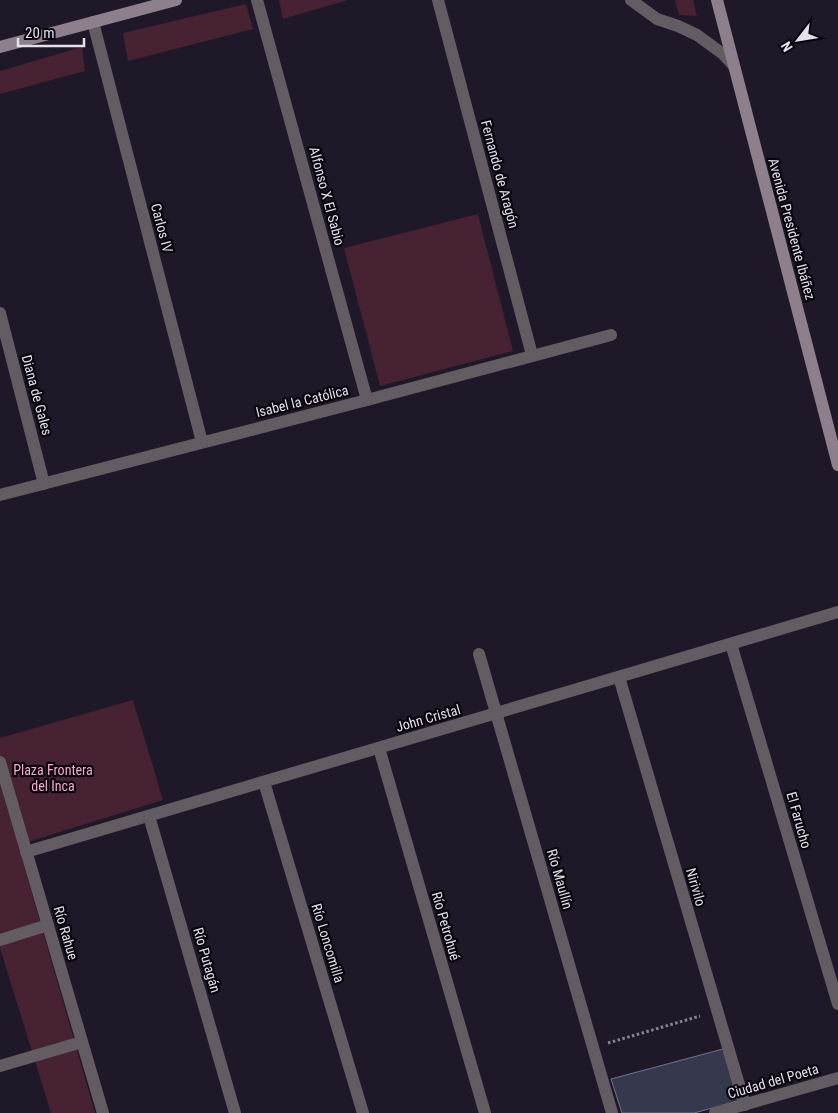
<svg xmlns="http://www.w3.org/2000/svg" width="838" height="1113" viewBox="0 0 838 1113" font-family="'Roboto Condensed',sans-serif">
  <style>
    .green { fill: #462232 }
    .building { fill: #36394d; stroke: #70748a }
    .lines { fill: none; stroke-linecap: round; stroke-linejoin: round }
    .path { stroke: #888291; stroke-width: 3; stroke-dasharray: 2.5 2.5; stroke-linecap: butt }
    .lane { stroke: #645c63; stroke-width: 12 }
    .street { stroke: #645c63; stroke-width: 12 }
    .secondary { stroke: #8d808c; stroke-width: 12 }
    .labels { text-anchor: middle; stroke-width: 4.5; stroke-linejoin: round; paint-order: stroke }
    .street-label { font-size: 14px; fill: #e3dfeb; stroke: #08050c }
    .park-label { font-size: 14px; fill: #fba9cb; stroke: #08050c }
  </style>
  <rect width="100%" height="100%" fill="#1f1829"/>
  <g class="green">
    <polygon points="279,0 348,0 283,19"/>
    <polygon points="675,0 693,0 697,16 679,15"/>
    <polygon points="246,4 253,29 128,61 123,33"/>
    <polygon points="82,47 85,71 0,94 0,71"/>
    <polygon points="478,214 513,351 380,386 344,248"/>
    <polygon points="133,700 163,800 18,845 95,1113 51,1113 0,948 0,738"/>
  </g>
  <polygon class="building" points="723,1049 738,1101 694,1113 622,1113 611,1079"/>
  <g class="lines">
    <polyline class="path" points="608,1043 700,1016"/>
    <polyline class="lane" points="631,0 657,19 678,26 697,35 723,54 734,66"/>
    <g class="street">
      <polyline points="257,0 367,400"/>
      <polyline points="438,0 532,355"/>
      <polyline points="93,22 202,442"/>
      <polyline points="0,313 44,484"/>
      <polyline points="0,495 367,400 611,335"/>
      <polyline points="731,644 838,1004"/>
      <polyline points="479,654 612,1113"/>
      <polyline points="619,677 745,1105"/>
      <polyline points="379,748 485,1113"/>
      <polyline points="0,762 103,1113"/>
      <polyline points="264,782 363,1113"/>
      <polyline points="149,816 235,1113"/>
      <polyline points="26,852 838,612"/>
      <polyline points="0,940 48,925"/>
      <polyline points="0,1066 82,1042"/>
      <polyline points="715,1113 838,1078"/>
    </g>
    <g class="secondary">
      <polyline points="717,0 838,465"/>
      <polyline points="0,47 176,0"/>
    </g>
  </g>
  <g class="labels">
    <g class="street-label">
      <text transform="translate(500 174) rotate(75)" y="5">Fernando de Aragón</text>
      <text transform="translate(327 196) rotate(75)" y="5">Alfonso X El Sabio</text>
      <text transform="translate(162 228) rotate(75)" y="5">Carlos IV</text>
      <text transform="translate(792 229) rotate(75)" y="5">Avenida Presidente Ibáñez</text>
      <text transform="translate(37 395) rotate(75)" y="5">Diana de Gales</text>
      <text transform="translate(302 401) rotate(-14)" y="5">Isabel la Católica</text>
      <text transform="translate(428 718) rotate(-16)" y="5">John Cristal</text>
      <text transform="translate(799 820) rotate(74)" y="5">El Farucho</text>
      <text transform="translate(560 879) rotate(74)" y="5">Río Maullín</text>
      <text transform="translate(696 887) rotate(74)" y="5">Nirivilo</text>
      <text transform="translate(446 926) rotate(74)" y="5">Río Petrohué</text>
      <text transform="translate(66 933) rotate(74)" y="5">Río Rahue</text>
      <text transform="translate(328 943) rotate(73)" y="5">Río Loncomilla</text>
      <text transform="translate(207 960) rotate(74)" y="5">Río Putagán</text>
      <text transform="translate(773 1081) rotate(-16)" y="5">Ciudad del Poeta</text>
    </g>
    <g class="park-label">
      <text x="53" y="775">Plaza Frontera<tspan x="53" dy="16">del Inca</tspan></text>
    </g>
  </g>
  <g transform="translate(798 40) rotate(239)" stroke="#08050c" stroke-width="4" paint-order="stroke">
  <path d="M0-4L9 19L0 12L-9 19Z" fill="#e3dfeb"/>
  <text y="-8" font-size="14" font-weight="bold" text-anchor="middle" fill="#e3dfeb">N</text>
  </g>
  <path d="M18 38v8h66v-8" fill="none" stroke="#e3dfeb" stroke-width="2.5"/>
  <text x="25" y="38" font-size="15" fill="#e3dfeb" stroke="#08050c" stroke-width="4" paint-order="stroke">20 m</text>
</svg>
